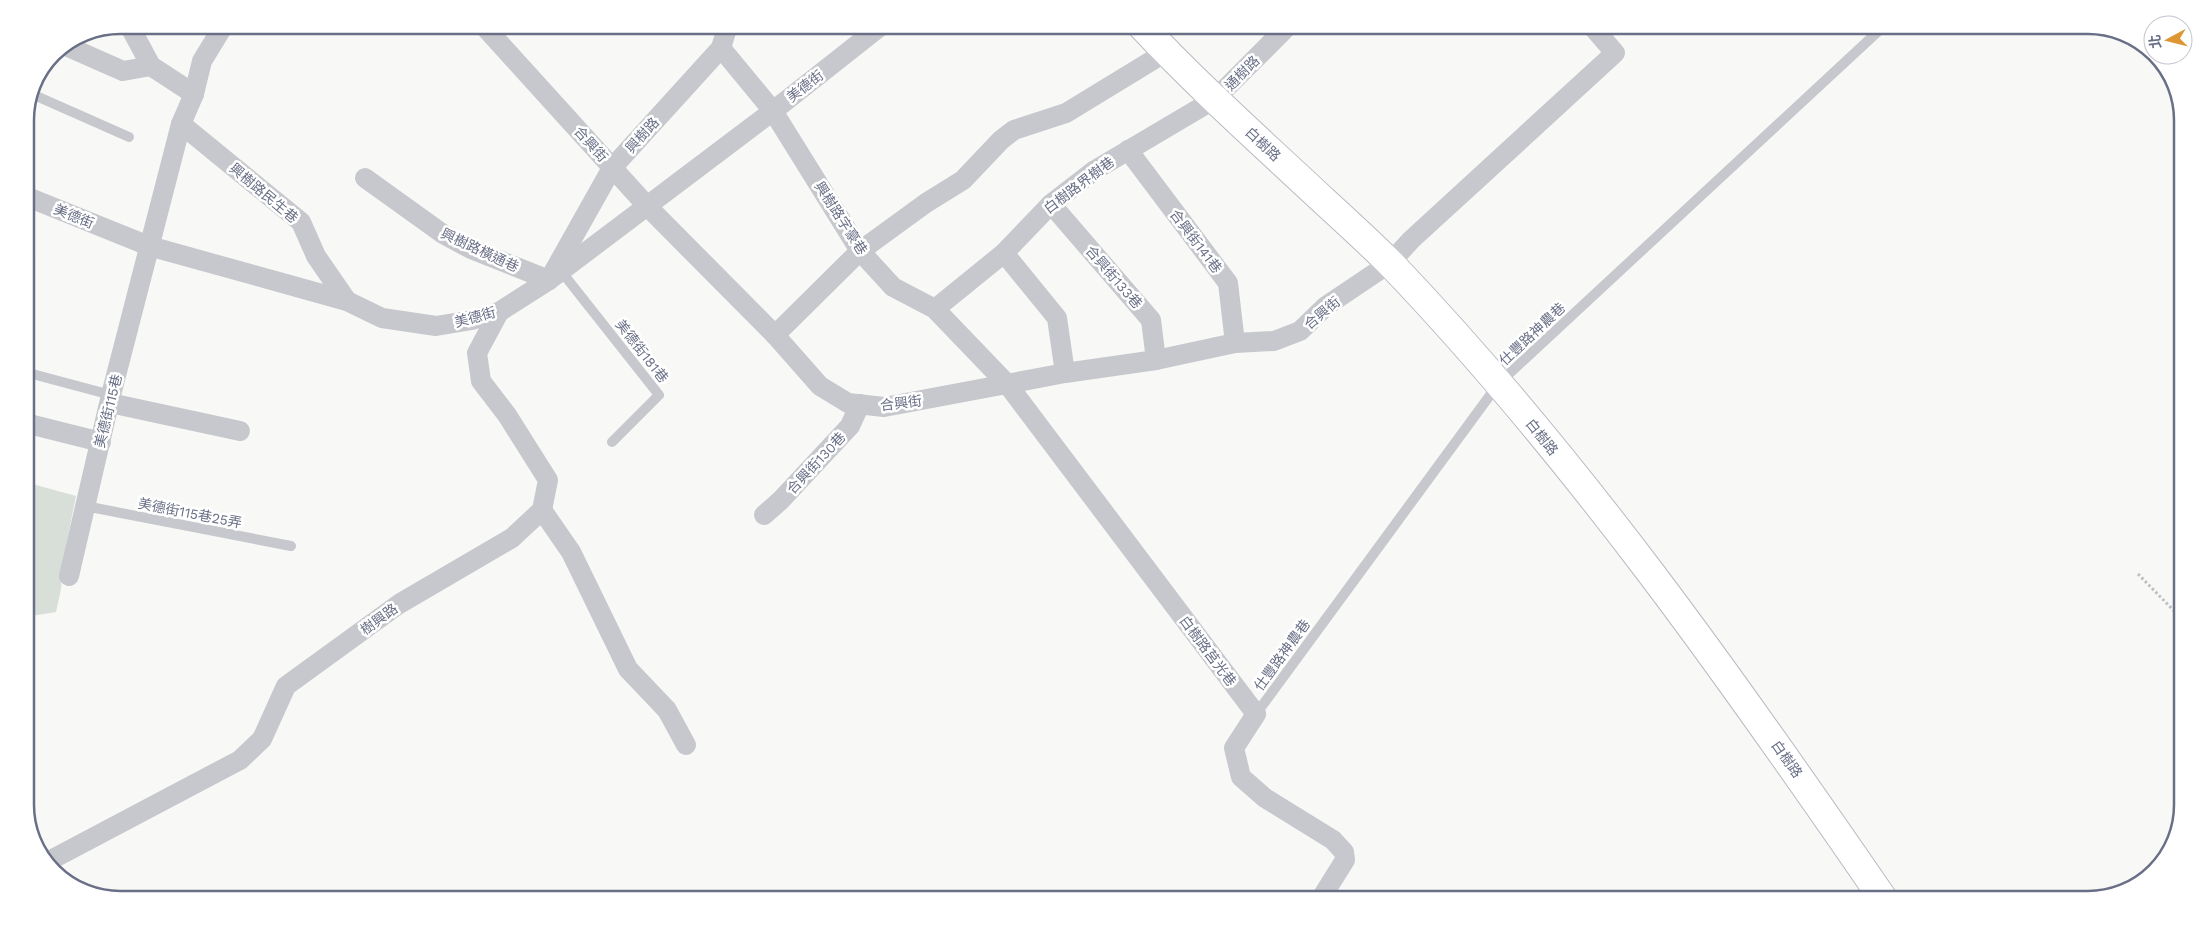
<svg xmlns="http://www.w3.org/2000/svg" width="2208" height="925" viewBox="0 0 2208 925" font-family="'Work Sans','Noto Sans TC',sans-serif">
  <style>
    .green { fill: #d8dfd8 }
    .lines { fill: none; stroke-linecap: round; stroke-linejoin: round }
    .secondary-casing { stroke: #b9bbc2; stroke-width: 30 }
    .path { stroke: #bebfc2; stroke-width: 3; stroke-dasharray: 2.5 2.5; stroke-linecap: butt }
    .lane { stroke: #c7c8cd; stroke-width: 10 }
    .street { stroke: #c7c8cd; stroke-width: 20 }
    .secondary { stroke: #fff; stroke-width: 28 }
    .labels { text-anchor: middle; stroke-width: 5; stroke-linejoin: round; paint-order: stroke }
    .street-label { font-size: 14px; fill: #696f86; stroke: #fff }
    .rim { fill: none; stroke: #696f86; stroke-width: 2.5 }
  </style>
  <rect width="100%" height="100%" fill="#f8f8f6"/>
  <polygon class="green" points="25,482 76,496 63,561 61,589 56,612 25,617"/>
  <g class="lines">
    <g class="secondary-casing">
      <path id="secondary" d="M1141,25C1199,87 1262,143 1324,201C1347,222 1370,243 1392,265C1577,459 1732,679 1884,900"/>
    </g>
    <polyline class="path" points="2138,574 2183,620"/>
    <g class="lane">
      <polyline points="34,95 129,137"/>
      <polyline points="561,271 659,395 612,442"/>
      <polyline points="25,372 111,395"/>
      <polyline points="85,506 291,546"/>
      <polyline points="1256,714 1499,383 1885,25"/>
    </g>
    <g class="street">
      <polyline points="129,25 151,66 194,94"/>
      <polyline points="483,25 648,207 775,335 820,386 848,403 884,407 1065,373 1156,360 1235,343 1274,341 1300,331 1326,306 1390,263 1411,240 1615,53 1591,25"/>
      <polyline points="64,45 123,71 151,66"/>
      <polyline points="721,48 773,111 860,251 893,287 935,309 1008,385 1256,714 1234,748 1241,777 1265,798 1333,840 1344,852 1345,860 1320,900"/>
      <polyline points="181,124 301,222 316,256 347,301"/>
      <polyline points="1128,150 1228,283 1235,343"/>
      <polyline points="365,178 443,234 471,249 549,280 612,168 721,48 728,25"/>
      <polyline points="25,196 149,246 347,301 382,318 436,326 472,320 499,312 549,280 773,111 882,25"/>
      <polyline points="1051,204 1151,320 1156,360"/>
      <polyline points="1004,253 1057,318 1065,373"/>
      <polyline points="935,309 1004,253 1051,204 1095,170 1215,99 1289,25"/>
      <polyline points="775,335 860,251 926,203 963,180 1001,140 1014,130 1066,113 1166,52"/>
      <polyline points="110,403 240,431"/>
      <polyline points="25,423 101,442"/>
      <polyline points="542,510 571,552 628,669 667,710 686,745"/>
      <polyline points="764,515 781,500 850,426 860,404"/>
      <polyline points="69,576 111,395 181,124 194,94 202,61 224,25"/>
      <polyline points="45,863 240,760 262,739 286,686 399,604 512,538 542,510 548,480 507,415 481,381 477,353 499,312"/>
    </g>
    <use href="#secondary" class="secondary"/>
  </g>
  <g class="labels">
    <g class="street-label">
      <text transform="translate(1242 73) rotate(-45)" y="5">通樹路</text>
      <text transform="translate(805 86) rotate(-38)" y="5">美德街</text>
      <text transform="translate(642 135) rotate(-48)" y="5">興樹路</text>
      <text transform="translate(591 144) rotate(48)" y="5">合興街</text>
      <text transform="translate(1263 144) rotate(43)" y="5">白樹路</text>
      <text transform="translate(1079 185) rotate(-37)" y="5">白樹路界樹巷</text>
      <text transform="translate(264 193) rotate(40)" y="5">興樹路民生巷</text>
      <text transform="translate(74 216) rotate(22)" y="5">美德街</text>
      <text transform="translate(841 218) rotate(57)" y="5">興樹路字豪巷</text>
      <text transform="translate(1196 241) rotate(53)" y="5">合興街141巷</text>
      <text transform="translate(480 250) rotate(25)" y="5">興樹路橫通巷</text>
      <text transform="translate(1114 277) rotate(49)" y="5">合興街133巷</text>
      <text transform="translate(1322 313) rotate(-40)" y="5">合興街</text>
      <text transform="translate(475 317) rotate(-15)" y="5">美德街</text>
      <text transform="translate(1532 334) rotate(-43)" y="5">仕豐路神農巷</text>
      <text transform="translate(642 351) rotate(52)" y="5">美德街181巷</text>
      <text transform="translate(901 403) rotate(-7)" y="5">合興街</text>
      <text transform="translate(108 411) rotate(-76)" y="5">美德街115巷</text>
      <text transform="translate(1542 437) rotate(51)" y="5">白樹路</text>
      <text transform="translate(816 463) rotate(-47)" y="5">合興街130巷</text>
      <text transform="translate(190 513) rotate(11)" y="5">美德街115巷25弄</text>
      <text transform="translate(379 619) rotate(-36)" y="5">樹興路</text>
      <text transform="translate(1208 651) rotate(53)" y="5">白樹路莒光巷</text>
      <text transform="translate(1282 655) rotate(-54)" y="5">仕豐路神農巷</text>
      <text transform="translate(1787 759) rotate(55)" y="5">白樹路</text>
    </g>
  </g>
  <path d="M0 0H2208V925H0ZM120 34H2088A86 86 0 0 1 2174 120V805A86 86 0 0 1 2088 891H120A86 86 0 0 1 34 805V120A86 86 0 0 1 120 34Z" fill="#fff" fill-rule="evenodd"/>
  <path class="rim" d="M120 34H2088A86 86 0 0 1 2174 120V805A86 86 0 0 1 2088 891H120A86 86 0 0 1 34 805V120A86 86 0 0 1 120 34Z"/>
  <g transform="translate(2168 40) rotate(263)"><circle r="24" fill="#ffffff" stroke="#c3c5cf"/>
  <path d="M0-4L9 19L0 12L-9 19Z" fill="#dd9631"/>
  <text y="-8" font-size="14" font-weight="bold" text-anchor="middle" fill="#696f86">北</text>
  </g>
</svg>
